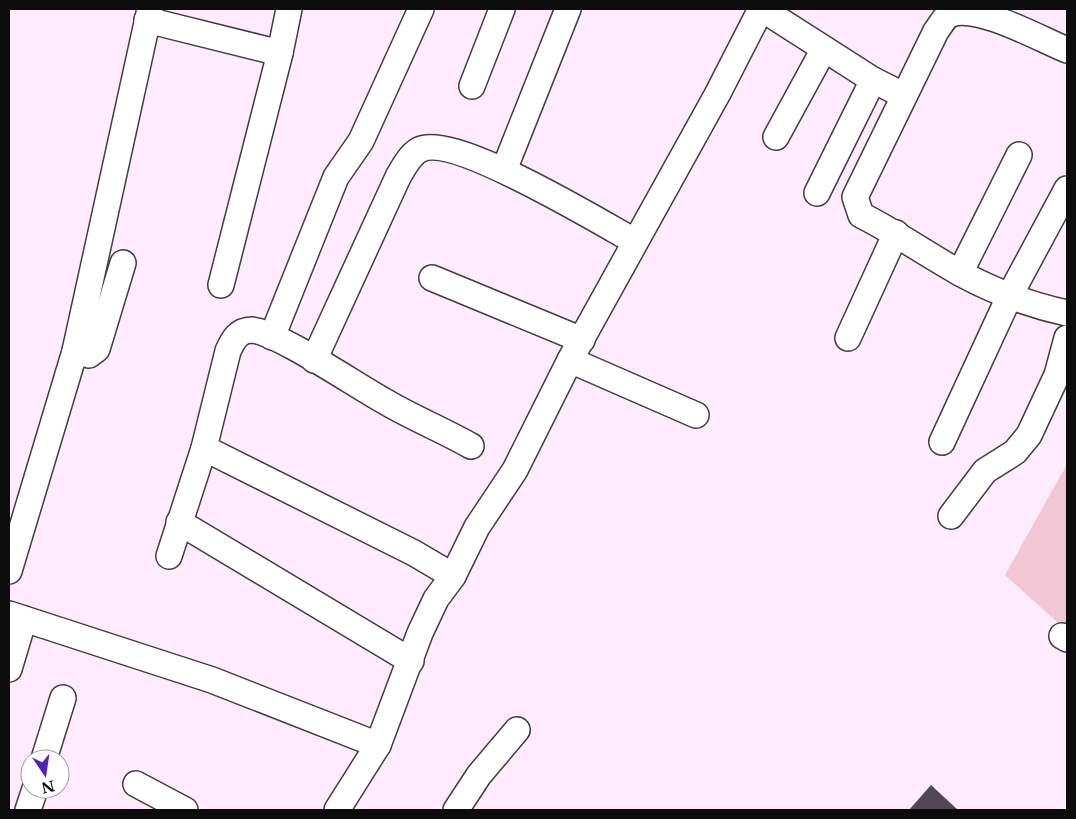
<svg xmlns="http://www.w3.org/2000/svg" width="1076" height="819" viewBox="0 0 1076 819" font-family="'Libre Baskerville',serif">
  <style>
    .pitch { fill: #f0c7d4 }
    .building { fill: #514854 }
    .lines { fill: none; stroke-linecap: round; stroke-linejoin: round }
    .minor-casing { stroke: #3f3f3f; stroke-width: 28 }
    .minor { stroke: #fff; stroke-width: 25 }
  </style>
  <rect width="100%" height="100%" fill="#ffebfc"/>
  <polygon class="pitch" points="1067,464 1067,631 1005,575"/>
  <polygon class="building" points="931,785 958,810 909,810"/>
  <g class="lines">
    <g class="minor-casing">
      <g id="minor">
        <polyline points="762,9 873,80 903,95"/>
        <polyline points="147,20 280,53"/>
        <path d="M1067,50C1040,39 978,4 951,14C945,16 940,26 936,31L855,197L861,215C895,232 926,254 960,273C993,291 1030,305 1067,313"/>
        <polyline points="472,86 502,9"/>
        <polyline points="776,137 824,49"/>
        <polyline points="504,170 568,9"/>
        <polyline points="817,193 873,80"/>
        <polyline points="960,273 1019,155"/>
        <polyline points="432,278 582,340"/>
        <polyline points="221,285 280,53 289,9"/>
        <polyline points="272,337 336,177 361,141 421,9"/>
        <polyline points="848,338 896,233"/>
        <polyline points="75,351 89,355 97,349 123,263"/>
        <path d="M314,360L398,177C403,168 410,155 419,150C452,132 600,222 634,241"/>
        <polyline points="570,360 696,415"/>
        <polyline points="942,442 1010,295 1067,189"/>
        <polyline points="204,448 414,553 453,576"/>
        <polyline points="951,516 985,471 1015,452 1029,435 1057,375 1067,338"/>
        <polyline points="179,522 411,661"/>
        <path d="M169,556L204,448L228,351C233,340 238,330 252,330C278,332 358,387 386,402C413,418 443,430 471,446"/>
        <polyline points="9,571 75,351 150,9"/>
        <polyline points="9,614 212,680 378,745"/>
        <polyline points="1062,636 1067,639"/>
        <polyline points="9,669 24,619"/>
        <polyline points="44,759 63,698"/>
        <polyline points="136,784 185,810"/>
        <polyline points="28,810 35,789"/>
        <polyline points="337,810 378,745 420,633 436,599 453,576 477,527 515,470 570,360 718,93 761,9"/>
        <polyline points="456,810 479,775 517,730"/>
      </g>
    </g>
    <use href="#minor" class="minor"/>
  </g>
  <rect width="1076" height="819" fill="none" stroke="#0c0c0c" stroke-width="20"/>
  <g transform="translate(45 774) rotate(167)"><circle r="24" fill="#ffffff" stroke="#9e9e9e"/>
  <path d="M0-4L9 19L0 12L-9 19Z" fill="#4e25bb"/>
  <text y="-8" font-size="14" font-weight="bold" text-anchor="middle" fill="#0c0c0c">N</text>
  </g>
</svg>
